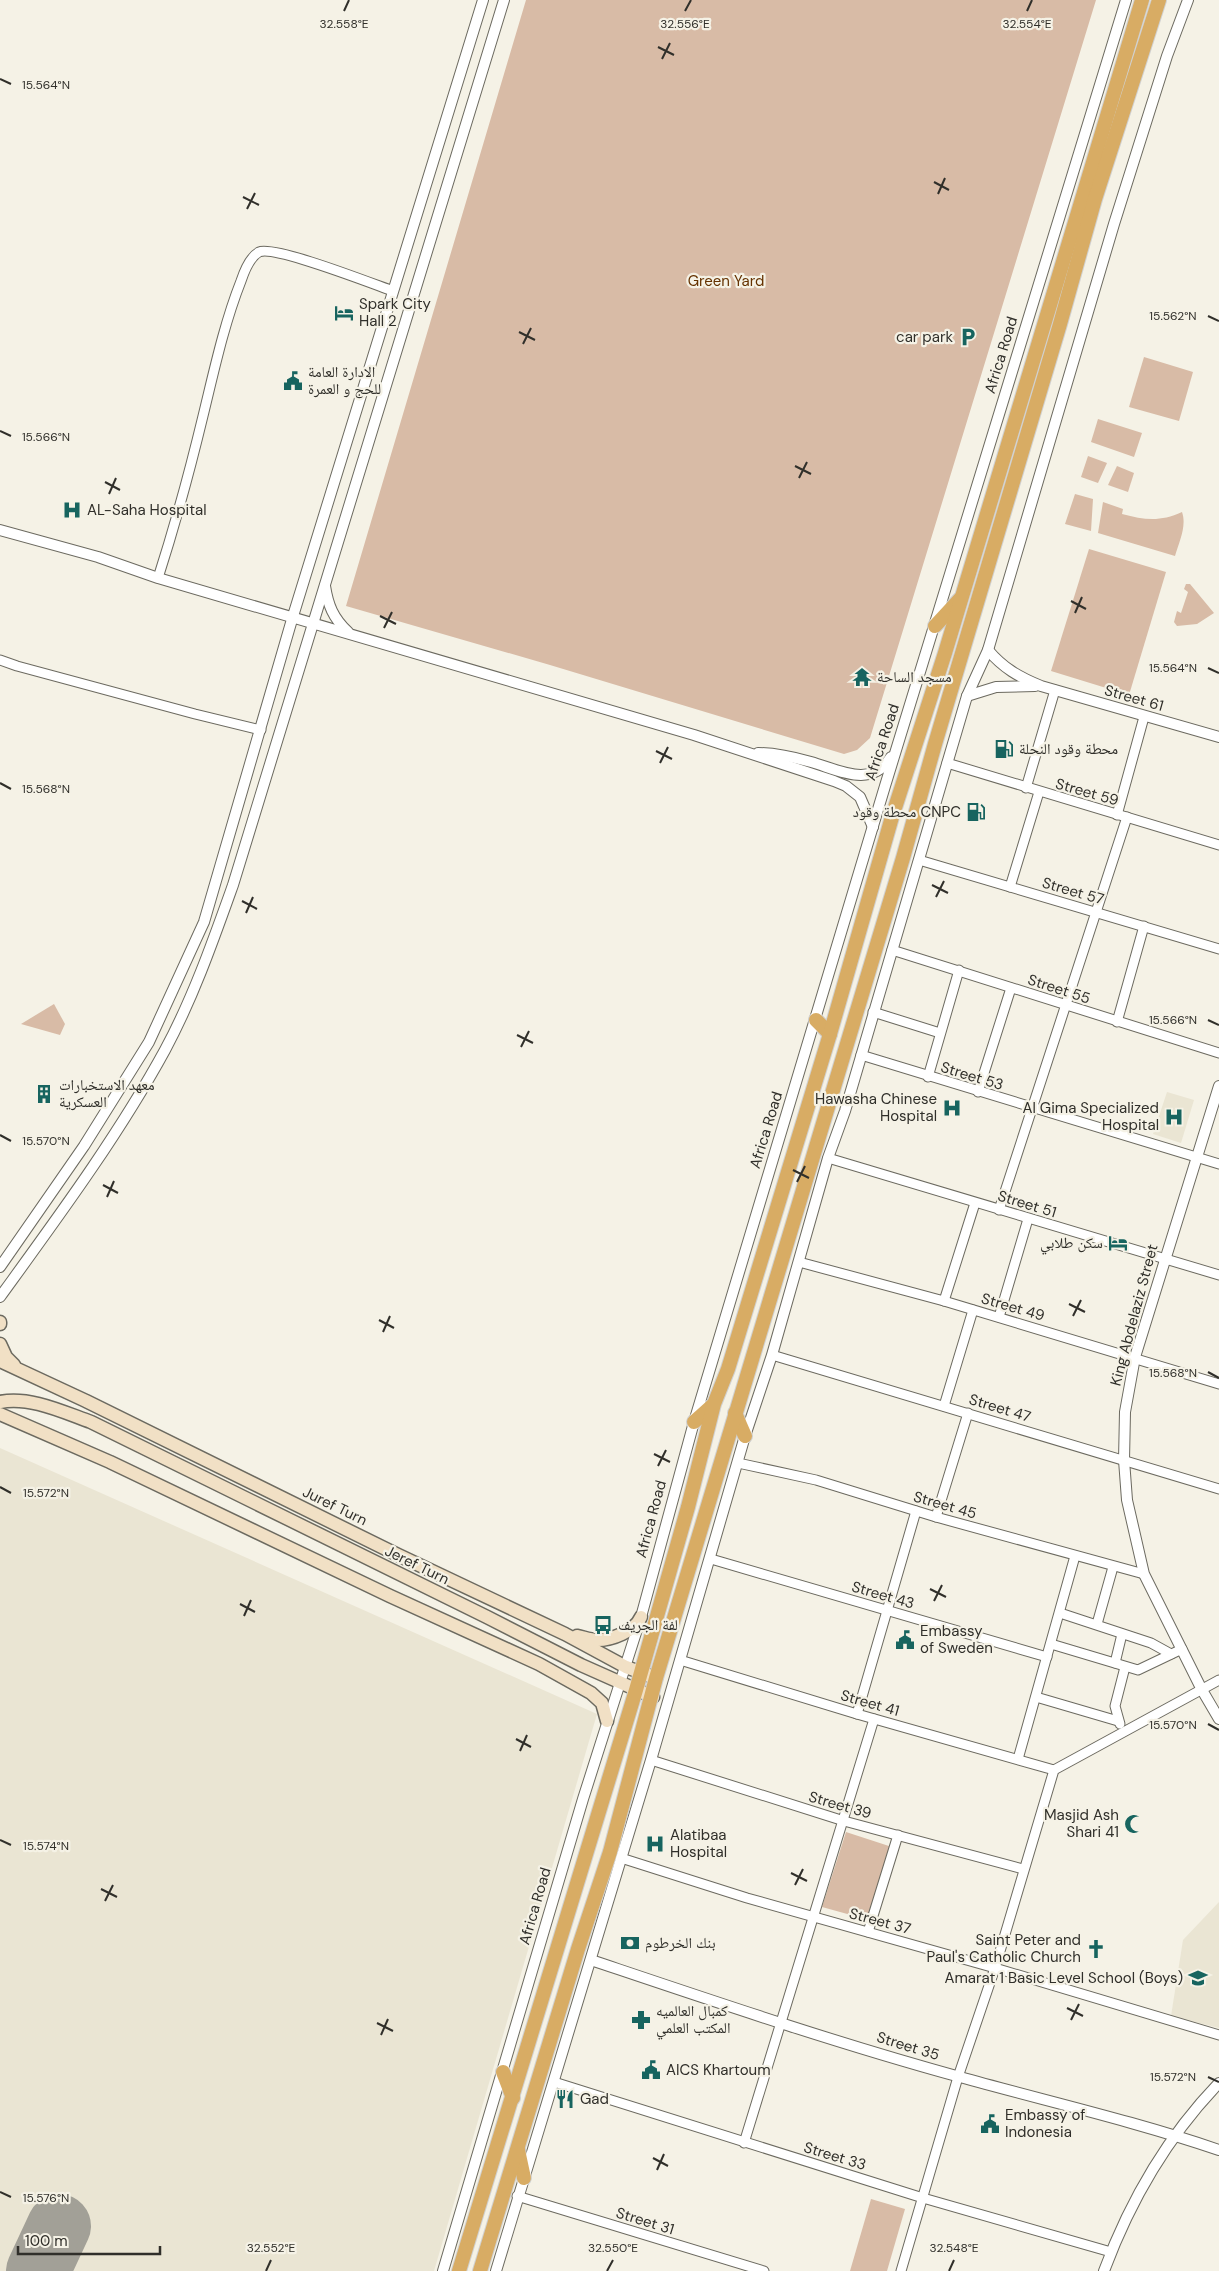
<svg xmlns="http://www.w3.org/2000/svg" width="1219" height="2271" viewBox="0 0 1219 2271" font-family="'DM Sans','Noto Naskh Arabic',sans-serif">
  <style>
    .built { fill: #eae5d3 }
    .green { fill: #d8bba6 }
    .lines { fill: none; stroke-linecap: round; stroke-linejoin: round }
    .runway { stroke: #a2a097; stroke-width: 64 }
    .minor-casing { stroke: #6c6a60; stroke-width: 11 }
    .tertiary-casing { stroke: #6c6a60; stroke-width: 12 }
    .secondary-casing { stroke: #6c6a60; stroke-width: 15 }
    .trunk-casing { stroke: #d1d1d0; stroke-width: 16 }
    .minor { stroke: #fff; stroke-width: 9 }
    .tertiary { stroke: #fff; stroke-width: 10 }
    .secondary { stroke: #f1e0c5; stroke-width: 12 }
    .trunk { stroke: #d8ac64; stroke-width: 14 }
    .ticks { fill: none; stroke: #302f2a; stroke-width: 2 }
    .labels { text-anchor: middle; stroke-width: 4.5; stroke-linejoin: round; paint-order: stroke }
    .park-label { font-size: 15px; fill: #653200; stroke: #f5f2e6 }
    .poi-label { font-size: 15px; fill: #302f2a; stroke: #f5f2e6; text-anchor: start }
    .street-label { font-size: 15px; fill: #302f2a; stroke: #f5f2e6 }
    .ticks-label { font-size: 12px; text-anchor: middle; fill: #302f2a; stroke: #f5f2e6; stroke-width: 4.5; stroke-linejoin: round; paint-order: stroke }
  </style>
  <rect width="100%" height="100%" fill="#f5f2e6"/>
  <g class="built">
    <polygon points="1167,1092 1194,1100 1181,1143 1153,1134"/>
    <polygon points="0,1448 597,1714 434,2271 0,2271"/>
    <polygon points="1219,1902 1219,2028 1171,2016 1183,1940"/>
  </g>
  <g class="green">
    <polygon points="526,0 1096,0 870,738 857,750 844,754 550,665 346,606"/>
    <polygon points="1144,357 1193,372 1179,421 1129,407"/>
    <polygon points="1098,419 1142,433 1134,457 1091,442"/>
    <polygon points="1088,456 1107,463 1098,483 1081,477"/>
    <polygon points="1117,466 1134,473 1128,492 1108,485"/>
    <polygon points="1075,494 1093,499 1091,531 1065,524"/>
    <path d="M1103,502L1123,509L1122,514C1145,520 1160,522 1182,512C1187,526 1179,542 1175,556L1098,533Z"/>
    <polygon points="1089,549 1166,572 1129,695 1051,671"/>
    <polygon points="1186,584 1190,584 1214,613 1197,624 1177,626 1174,622 1177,611 1181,613 1188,592 1184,589"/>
    <polygon points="54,1004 65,1024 60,1035 21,1024"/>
    <polygon points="846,1832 892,1847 869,1920 822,1907"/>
    <polygon points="871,2199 905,2209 887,2271 850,2271"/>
  </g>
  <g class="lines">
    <polyline class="runway" points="38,2271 59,2226"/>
    <g class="minor-casing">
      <g id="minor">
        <path d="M158,578C175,525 190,470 203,416C214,371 224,324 241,281C244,272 250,257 259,252C274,245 373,284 393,291"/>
        <polyline points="0,660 17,666 195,714 261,730"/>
        <polyline points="947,763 1219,845"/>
        <polyline points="1026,788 1055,690"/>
        <polyline points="1117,815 1144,717"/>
        <polyline points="919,860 1219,949"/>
        <polyline points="1010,887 1039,792"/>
        <polyline points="892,950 1219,1053"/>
        <polyline points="873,1012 940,1033"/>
        <polyline points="1117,1022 1144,926"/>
        <polyline points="861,1055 1219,1164"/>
        <polyline points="928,1077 959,970"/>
        <polyline points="978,1092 1011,988"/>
        <polyline points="828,1158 1219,1275"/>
        <polyline points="999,1210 1127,817"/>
        <polyline points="799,1262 944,1301 1219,1384"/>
        <polyline points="944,1301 975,1203"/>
        <polyline points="999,1317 1028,1219"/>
        <polyline points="772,1355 1219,1489"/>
        <polyline points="944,1406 973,1310"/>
        <polyline points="738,1463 816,1480 936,1517 1144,1574"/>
        <polyline points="936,1517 968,1413"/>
        <polyline points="711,1559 1047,1657"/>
        <polyline points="1060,1613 1151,1643 1171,1654"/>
        <polyline points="1097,1624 1113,1567"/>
        <polyline points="1051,1644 1138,1670 1182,1649"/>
        <polyline points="680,1660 857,1714 1054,1770"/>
        <polyline points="1115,1663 1122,1634"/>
        <polyline points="1036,1697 1118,1721"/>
        <polyline points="857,1714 916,1511"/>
        <polyline points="1120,1724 1115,1706 1125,1667"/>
        <polyline points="1018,1759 1075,1556"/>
        <polyline points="651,1760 844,1821 1023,1869"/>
        <polyline points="621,1858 747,1898 995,1968 1219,2035"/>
        <polyline points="868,1932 898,1835"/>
        <polyline points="554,2082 923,2198 1111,2252"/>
        <polyline points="744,2143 874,1719"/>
        <polyline points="517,2196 764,2271"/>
        <polyline points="901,2271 958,2077 995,1968 1054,1770 1219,1680"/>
      </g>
    </g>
    <g class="tertiary-casing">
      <g id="tertiary">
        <polyline points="0,530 98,557 158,578 694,735 834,781 846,786 860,797 873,827"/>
        <path d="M325,586C328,605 333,618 348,632"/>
        <path d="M988,650C1003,668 1019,677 1041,686L1219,737"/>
        <polyline points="967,696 996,687 1035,686"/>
        <path d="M758,753C776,753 793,757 811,762C839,770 871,789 891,757"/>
        <polyline points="1219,1086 1135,1357 1125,1412 1124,1460 1127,1500 1144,1574 1202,1690 1219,1719"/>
        <polyline points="0,1267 84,1146 149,1042 204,922 293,616 483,0"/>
        <path d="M0,1297C58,1217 118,1136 165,1050C193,998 213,941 233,885L504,0"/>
        <path d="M591,1960C713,2001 836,2043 960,2077C1046,2101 1134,2121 1219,2150"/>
        <polyline points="443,2271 583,1799 641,1617 694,1422 885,786 1126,0"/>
        <polyline points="496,2271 651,1760 745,1436 772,1355 828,1158 845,1111 967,696 988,650 1114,224 1167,56 1188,0"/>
        <path d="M1104,2271C1130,2201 1167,2137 1219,2083"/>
      </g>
    </g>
    <g class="secondary-casing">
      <g id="secondary">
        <polyline points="0,1322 0,1324"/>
        <polyline points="0,1344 6,1357 14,1365"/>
        <polyline points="0,1361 86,1401 398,1555 565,1634 626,1667 656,1678"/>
        <path d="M0,1402C30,1396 63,1412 91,1422L487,1617L581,1665L653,1697"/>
        <polyline points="0,1414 110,1462 390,1596 539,1664 591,1693 602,1703 607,1721"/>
        <path d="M577,1636C583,1637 590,1640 597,1640C612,1640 635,1631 641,1617"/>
      </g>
    </g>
    <g class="trunk-casing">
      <g id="trunk">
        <polyline points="935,626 960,599"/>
        <polyline points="816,1020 830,1034"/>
        <polyline points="735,1413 745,1436"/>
        <polyline points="694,1422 713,1405"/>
        <polyline points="503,2072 513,2098"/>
        <polyline points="518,2150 524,2178"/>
        <polyline points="459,2271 636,1690 688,1507 714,1404 728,1369 830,1034 892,817 945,653 1142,0"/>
        <polyline points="480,2271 578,1949 610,1852 656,1678 903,858 935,744 1060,324 1095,199 1159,0"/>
      </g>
    </g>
    <use href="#minor" class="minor"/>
    <use href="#tertiary" class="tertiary"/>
    <use href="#secondary" class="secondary"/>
    <use href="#trunk" class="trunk"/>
  </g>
  <path class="ticks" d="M344,11L349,0M685,11L691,0M1027,11L1032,0M658,47L674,55M662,59L670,43M0,79L11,84M934,182L949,190M938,194L945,178M243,197L259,205M247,209L255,193M1208,316L1219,321M519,332L535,340M523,344L531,328M0,431L11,436M795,466L811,474M799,478L807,462M105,482L120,490M109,494L116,478M1071,601L1086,609M1075,613L1082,597M380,616L396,624M384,628L392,612M1208,668L1219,673M656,751L672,759M660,763L668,747M0,783L11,789M932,885L948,893M936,897L944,881M242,901L257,909M246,913L253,897M1208,1020L1219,1025M517,1035L533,1043M521,1047L529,1031M0,1135L11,1141M793,1170L809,1178M797,1182L805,1166M103,1185L118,1193M107,1197L114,1181M1069,1304L1085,1312M1073,1316L1081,1300M379,1320L394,1328M383,1332L390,1316M1208,1372L1219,1378M654,1454L670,1462M658,1466L666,1450M0,1487L11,1493M930,1589L946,1597M934,1601L942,1585M240,1604L255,1612M244,1616L251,1600M1208,1724L1219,1730M516,1739L531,1747M520,1751L527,1735M0,1840L11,1845M791,1873L807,1881M795,1885L803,1869M101,1889L117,1897M105,1901L113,1885M1067,2008L1083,2016M1071,2020L1079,2004M377,2023L393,2031M381,2035L388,2019M1208,2077L1219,2082M653,2158L668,2166M657,2170L664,2154M0,2192L11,2197M266,2271L271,2260M607,2271L613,2260M949,2271L954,2260"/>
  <defs>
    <g id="hotel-bare" transform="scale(1.5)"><path d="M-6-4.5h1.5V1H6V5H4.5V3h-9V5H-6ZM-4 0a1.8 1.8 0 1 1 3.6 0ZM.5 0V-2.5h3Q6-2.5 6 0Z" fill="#17645f" stroke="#f5f2e6" stroke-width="2.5" paint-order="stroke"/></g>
    <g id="parking-bare" transform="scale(1.5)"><path d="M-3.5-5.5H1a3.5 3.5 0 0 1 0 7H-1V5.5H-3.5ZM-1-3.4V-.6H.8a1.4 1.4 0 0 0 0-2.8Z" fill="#17645f" stroke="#f5f2e6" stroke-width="2.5" paint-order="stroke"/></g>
    <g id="civic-bare" transform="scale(1.5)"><path d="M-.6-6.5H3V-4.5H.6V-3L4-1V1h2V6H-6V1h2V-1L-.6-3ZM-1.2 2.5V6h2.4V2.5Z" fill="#17645f" stroke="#f5f2e6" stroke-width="2.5" paint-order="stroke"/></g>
    <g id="hospital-bare" transform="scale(1.5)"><path d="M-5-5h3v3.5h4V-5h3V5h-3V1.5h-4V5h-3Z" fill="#17645f" stroke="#f5f2e6" stroke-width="2.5" paint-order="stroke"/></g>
    <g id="temple-bare" transform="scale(1.5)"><path d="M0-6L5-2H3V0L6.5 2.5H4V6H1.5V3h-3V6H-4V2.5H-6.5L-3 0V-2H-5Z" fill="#17645f" stroke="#f5f2e6" stroke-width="2.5" paint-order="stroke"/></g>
    <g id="fuel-bare" transform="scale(1.5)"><path d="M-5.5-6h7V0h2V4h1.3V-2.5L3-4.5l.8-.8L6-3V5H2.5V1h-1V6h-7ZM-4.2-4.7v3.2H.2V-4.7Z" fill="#17645f" stroke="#f5f2e6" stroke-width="2.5" paint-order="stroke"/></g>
    <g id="building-bare" transform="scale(1.5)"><path d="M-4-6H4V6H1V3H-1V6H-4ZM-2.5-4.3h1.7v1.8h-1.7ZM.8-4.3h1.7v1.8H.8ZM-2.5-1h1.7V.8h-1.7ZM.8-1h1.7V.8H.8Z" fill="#17645f" stroke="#f5f2e6" stroke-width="2.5" paint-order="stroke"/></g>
    <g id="bus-bare" transform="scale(1.5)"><path d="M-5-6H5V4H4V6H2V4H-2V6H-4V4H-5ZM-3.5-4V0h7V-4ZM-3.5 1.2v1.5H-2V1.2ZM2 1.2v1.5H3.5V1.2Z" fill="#17645f" stroke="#f5f2e6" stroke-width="2.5" paint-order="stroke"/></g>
    <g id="mosque-bare" transform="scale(1.5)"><path d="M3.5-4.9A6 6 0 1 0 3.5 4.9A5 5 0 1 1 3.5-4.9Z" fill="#17645f" stroke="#f5f2e6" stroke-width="2.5" paint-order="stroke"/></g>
    <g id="bank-bare" transform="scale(1.5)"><path d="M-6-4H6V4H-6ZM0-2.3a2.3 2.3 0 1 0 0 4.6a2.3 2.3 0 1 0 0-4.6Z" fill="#17645f" stroke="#f5f2e6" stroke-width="2.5" paint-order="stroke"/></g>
    <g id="church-bare" transform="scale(1.5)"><path d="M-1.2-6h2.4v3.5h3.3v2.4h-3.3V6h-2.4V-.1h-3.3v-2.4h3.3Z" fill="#17645f" stroke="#f5f2e6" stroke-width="2.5" paint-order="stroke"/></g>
    <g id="school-bare" transform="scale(1.5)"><path d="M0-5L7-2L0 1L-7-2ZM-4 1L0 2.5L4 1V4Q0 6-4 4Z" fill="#17645f" stroke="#f5f2e6" stroke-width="2.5" paint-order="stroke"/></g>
    <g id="pharmacy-bare" transform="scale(1.5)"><path d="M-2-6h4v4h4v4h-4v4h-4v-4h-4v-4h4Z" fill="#17645f" stroke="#f5f2e6" stroke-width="2.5" paint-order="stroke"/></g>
    <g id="restaurant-bare" transform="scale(1.5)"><path d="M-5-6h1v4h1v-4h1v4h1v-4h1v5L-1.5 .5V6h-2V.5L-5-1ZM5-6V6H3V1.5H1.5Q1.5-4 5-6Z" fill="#17645f" stroke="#f5f2e6" stroke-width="2.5" paint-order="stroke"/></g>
  </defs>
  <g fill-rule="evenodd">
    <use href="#hotel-bare" x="344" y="313"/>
    <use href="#parking-bare" x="968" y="337"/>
    <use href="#civic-bare" x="293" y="381"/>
    <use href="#hospital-bare" x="72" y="510"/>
    <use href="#temple-bare" x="862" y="677"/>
    <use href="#fuel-bare" x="1004" y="749"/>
    <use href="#fuel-bare" x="976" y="812"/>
    <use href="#building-bare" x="44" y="1094"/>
    <use href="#hospital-bare" x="952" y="1108"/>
    <use href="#hospital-bare" x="1174" y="1117"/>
    <use href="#hotel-bare" x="1118" y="1243"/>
    <use href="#bus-bare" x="603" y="1625"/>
    <use href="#civic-bare" x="905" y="1640"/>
    <use href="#mosque-bare" x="1134" y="1824"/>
    <use href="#hospital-bare" x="655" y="1844"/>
    <use href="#bank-bare" x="630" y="1943"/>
    <use href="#church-bare" x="1096" y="1949"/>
    <use href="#school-bare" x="1198" y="1978"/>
    <use href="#pharmacy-bare" x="641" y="2020"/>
    <use href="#civic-bare" x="651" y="2070"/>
    <use href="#restaurant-bare" x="565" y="2099"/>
    <use href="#civic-bare" x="990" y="2124"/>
  </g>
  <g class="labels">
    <g class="park-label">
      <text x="726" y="286">Green Yard</text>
    </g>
    <g class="poi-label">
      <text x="359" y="309">Spark City<tspan x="359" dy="17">Hall 2</tspan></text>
      <text x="953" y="342" text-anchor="end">car park</text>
      <text x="308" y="377">الادارة العامة<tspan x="308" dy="17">للحج و العمرة</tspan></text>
      <text x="87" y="515">AL-Saha Hospital</text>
      <text x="877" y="682">مسجد الساحة</text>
      <text x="1019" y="754">محطة وقود النحلة</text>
      <text x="961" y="817" text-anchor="end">محطة وقود CNPC</text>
      <text x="59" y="1090">معهد الاستخبارات<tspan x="59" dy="17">العسكرية</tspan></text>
      <text x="937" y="1104" text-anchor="end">Hawasha Chinese<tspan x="937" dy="17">Hospital</tspan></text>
      <text x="1159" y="1113" text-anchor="end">Al Gima Specialized<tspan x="1159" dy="17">Hospital</tspan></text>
      <text x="1103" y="1248" text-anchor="end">سكن طلابي</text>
      <text x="618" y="1630">لفة الجريف</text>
      <text x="920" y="1636">Embassy<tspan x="920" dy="17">of Sweden</tspan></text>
      <text x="1119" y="1820" text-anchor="end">Masjid Ash<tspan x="1119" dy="17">Shari 41</tspan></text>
      <text x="670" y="1840">Alatibaa<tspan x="670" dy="17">Hospital</tspan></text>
      <text x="1081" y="1945" text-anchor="end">Saint Peter and<tspan x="1081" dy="17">Paul's Catholic Church</tspan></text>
      <text x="645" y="1948">بنك الخرطوم</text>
      <text x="1183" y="1983" text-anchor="end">Amarat 1 Basic Level School (Boys)</text>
      <text x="656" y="2016">كمبال العالميه<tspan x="656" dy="17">المكتب العلمي</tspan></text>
      <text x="666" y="2075">AICS Khartoum</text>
      <text x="580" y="2104">Gad</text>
      <text x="1005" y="2120">Embassy of<tspan x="1005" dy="17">Indonesia</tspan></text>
    </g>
    <g class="street-label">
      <text transform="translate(1001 355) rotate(-73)" y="5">Africa Road</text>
      <text transform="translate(1134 698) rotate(16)" y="5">Street 61</text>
      <text transform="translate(882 742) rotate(-72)" y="5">Africa Road</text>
      <text transform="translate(1087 792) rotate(16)" y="5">Street 59</text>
      <text transform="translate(1073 891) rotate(16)" y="5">Street 57</text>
      <text transform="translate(1059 989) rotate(18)" y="5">Street 55</text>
      <text transform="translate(972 1076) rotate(17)" y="5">Street 53</text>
      <text transform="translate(766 1130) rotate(-73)" y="5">Africa Road</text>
      <text transform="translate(1027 1204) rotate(17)" y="5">Street 51</text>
      <text transform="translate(1013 1307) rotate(16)" y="5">Street 49</text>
      <text transform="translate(1134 1315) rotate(-75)" y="5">King Abdelaziz Street</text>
      <text transform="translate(1000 1408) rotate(17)" y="5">Street 47</text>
      <text transform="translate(945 1505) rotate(16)" y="5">Street 45</text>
      <text transform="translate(335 1506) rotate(26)" y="5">Juref Turn</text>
      <text transform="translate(651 1519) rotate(-75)" y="5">Africa Road</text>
      <text transform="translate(417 1565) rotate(26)" y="5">Jeref Turn</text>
      <text transform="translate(883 1595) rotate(16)" y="5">Street 43</text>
      <text transform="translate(870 1703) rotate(16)" y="5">Street 41</text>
      <text transform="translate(840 1805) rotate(16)" y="5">Street 39</text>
      <text transform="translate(535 1906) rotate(-74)" y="5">Africa Road</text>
      <text transform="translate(880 1921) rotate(15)" y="5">Street 37</text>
      <text transform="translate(908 2046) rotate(17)" y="5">Street 35</text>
      <text transform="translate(835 2156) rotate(17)" y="5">Street 33</text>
      <text transform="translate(645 2221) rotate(17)" y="5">Street 31</text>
    </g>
  </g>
  <g class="ticks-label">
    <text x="344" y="28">32.558°E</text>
    <text x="685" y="28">32.556°E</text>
    <text x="1027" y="28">32.554°E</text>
    <text x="46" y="89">15.564°N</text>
    <text x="1173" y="320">15.562°N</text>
    <text x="46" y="441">15.566°N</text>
    <text x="1173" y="672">15.564°N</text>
    <text x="46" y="793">15.568°N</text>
    <text x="1173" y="1024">15.566°N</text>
    <text x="46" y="1145">15.570°N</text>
    <text x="1173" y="1377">15.568°N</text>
    <text x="46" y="1497">15.572°N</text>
    <text x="1173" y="1729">15.570°N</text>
    <text x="46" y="1850">15.574°N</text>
    <text x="1173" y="2081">15.572°N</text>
    <text x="46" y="2202">15.576°N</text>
    <text x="271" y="2252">32.552°E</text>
    <text x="613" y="2252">32.550°E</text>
    <text x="954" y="2252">32.548°E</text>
  </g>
  <path d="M18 2246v8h142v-8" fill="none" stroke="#302f2a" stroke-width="2.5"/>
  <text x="25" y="2246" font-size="15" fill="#302f2a" stroke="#f5f2e6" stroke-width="4" paint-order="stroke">100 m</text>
</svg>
